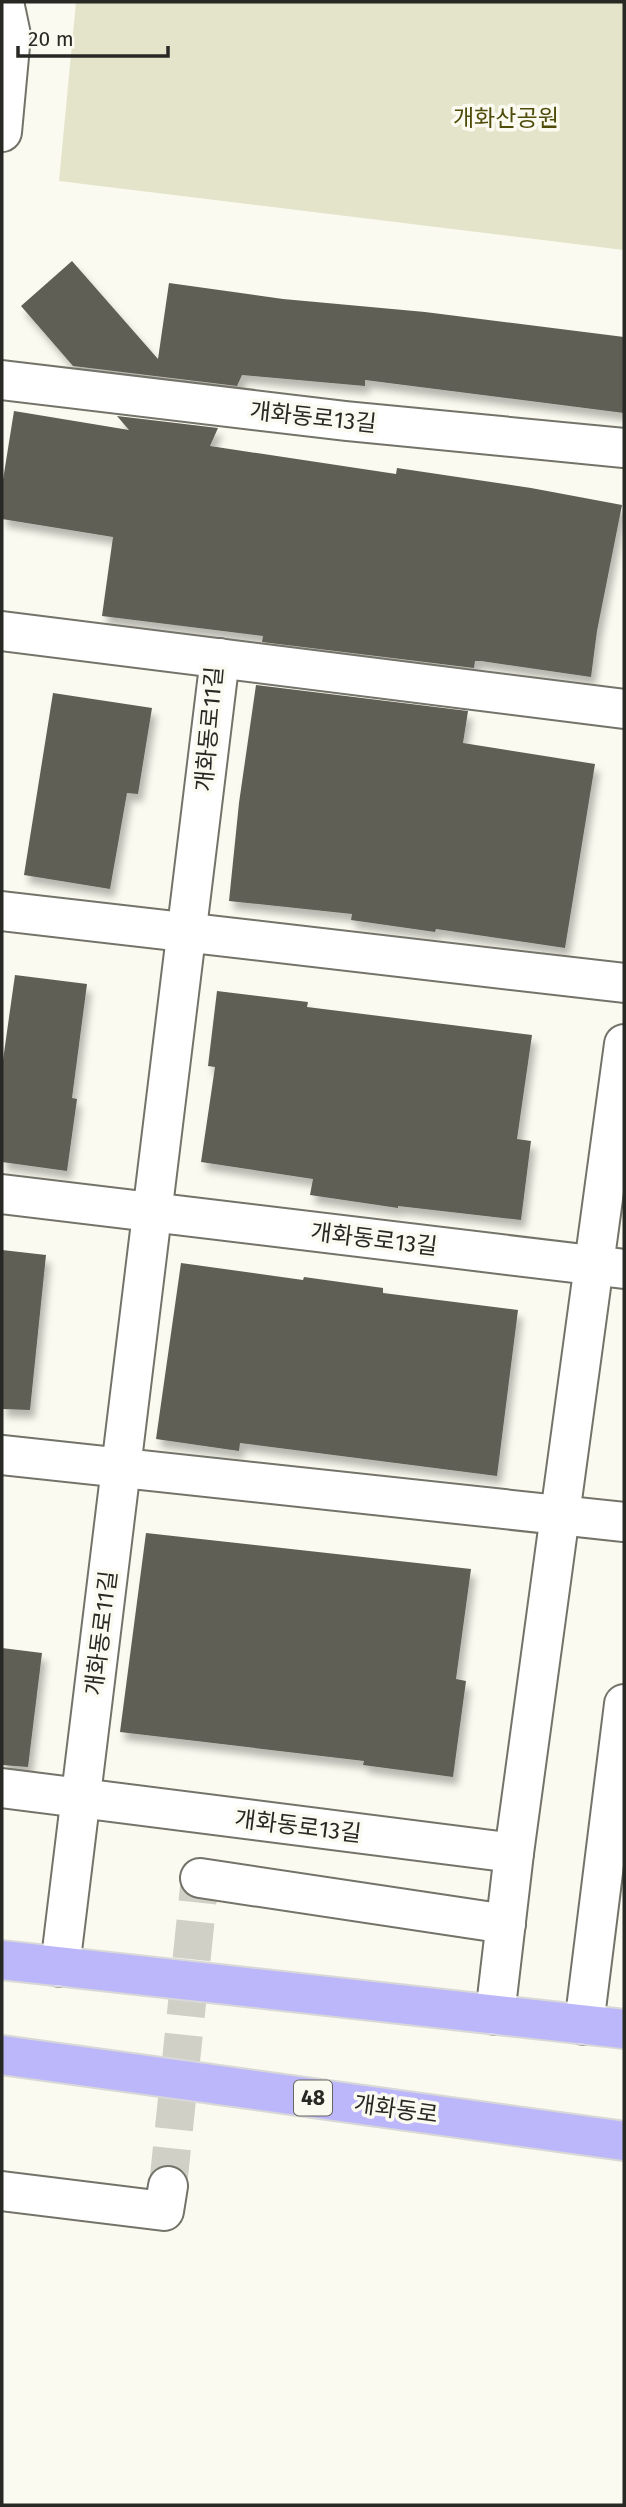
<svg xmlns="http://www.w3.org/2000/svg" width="626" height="2507" viewBox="0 0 626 2507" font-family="'Fira Sans','Noto Sans KR',sans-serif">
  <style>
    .green { fill: #e4e4ca }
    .building { fill: #5f5f57; filter: url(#shadow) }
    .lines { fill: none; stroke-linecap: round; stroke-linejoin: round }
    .street-tunnel { stroke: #d0d0c7; stroke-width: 38; stroke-dasharray: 38 19; stroke-linecap: butt }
    .street-casing { stroke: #73736a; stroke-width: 42 }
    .primary-casing { stroke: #d8d8d8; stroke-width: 42 }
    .street { stroke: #fff; stroke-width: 38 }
    .primary { stroke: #bbb7fa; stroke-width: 38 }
    .labels { text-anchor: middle; stroke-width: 7; stroke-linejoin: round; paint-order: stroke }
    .shield { fill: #fafaf0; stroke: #676761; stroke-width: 2 }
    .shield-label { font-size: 21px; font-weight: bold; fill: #282824 }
    .park-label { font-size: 23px; fill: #4f4c0a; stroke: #fafaf0 }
    .street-label { font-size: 23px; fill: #282824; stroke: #fafaf0 }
  </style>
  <defs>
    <filter id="shadow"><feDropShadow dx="4.5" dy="8" stdDeviation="3.5" flood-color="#0004"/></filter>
  </defs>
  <rect width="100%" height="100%" fill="#fafaf0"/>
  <polygon class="green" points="76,2 624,2 624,250 59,181"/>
  <g class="building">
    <polygon points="72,261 158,359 169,283 283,299 425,312 624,337 624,413 365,380 365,386 242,375 237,386 73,366 21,306"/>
    <polygon points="14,411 129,430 117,416 218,428 210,446 396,474 397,468 531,488 622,505 597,631 591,677 481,661 475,661 474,668 262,642 263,636 102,616 113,537 2,519 2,486"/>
    <polygon points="256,685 468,711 463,743 595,764 565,948 436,929 435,932 351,920 352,914 229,901 239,803"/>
    <polygon points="53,693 152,708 138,794 127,793 110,889 24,875"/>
    <polygon points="15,975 87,984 72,1098 77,1099 67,1171 2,1162 2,1067"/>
    <polygon points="217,991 308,1002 307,1007 532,1035 517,1139 531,1141 521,1220 398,1206 398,1208 310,1195 313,1179 201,1162 215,1067 208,1066"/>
    <polygon points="2,1250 46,1255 30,1410 2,1409"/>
    <polygon points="181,1263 303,1280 304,1277 383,1288 383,1293 518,1310 497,1476 240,1443 239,1451 156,1439"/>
    <polygon points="146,1533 471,1569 456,1679 466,1681 453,1777 363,1765 364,1761 120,1732"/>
    <polygon points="2,1648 42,1653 28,1767 2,1765"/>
  </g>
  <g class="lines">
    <polyline class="street-tunnel" points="168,2186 200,1878"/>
    <g class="street-casing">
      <g id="street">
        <polyline points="2,132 11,35 4,2"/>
        <polyline points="2,380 346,421 624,448"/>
        <polyline points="2,631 624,709"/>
        <polyline points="2,911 624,983"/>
        <polyline points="2,1194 624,1269"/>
        <polyline points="2,1455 624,1522"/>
        <polyline points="2,1788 514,1853"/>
        <polyline points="200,1878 506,1924"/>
        <polyline points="60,1967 220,658"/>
        <polyline points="495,2015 514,1853 624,1044"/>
        <polyline points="584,2025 624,1704"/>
        <polyline points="2,2191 164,2211 168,2186"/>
      </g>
    </g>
    <g class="primary-casing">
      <g id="primary">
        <polyline points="2,1960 624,2029"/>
        <polyline points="2,2055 624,2141"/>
      </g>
    </g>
    <use href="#street" class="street"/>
    <use href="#primary" class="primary"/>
  </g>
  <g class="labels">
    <rect class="shield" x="294" y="2080.5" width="38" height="35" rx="5"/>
    <g class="shield-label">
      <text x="313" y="2105">48</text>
    </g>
    <g class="park-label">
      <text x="506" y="126">개화산공원</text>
    </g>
    <g class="street-label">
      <text transform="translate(313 417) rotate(6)" y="8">개화동로13길</text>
      <text transform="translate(209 729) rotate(-85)" y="8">개화동로11길</text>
      <text transform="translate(374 1239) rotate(7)" y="8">개화동로13길</text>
      <text transform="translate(101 1633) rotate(-83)" y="8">개화동로11길</text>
      <text transform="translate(298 1826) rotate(7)" y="8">개화동로13길</text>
      <text transform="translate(396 2109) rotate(8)" y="8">개화동로</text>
    </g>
  </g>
  <rect width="626" height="2507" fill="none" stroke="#282824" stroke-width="7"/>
  <path d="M18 46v10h150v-10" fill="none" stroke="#282824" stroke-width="3.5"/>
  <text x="28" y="46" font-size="21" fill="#282824" stroke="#fafaf0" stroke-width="5" paint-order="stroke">20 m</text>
</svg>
